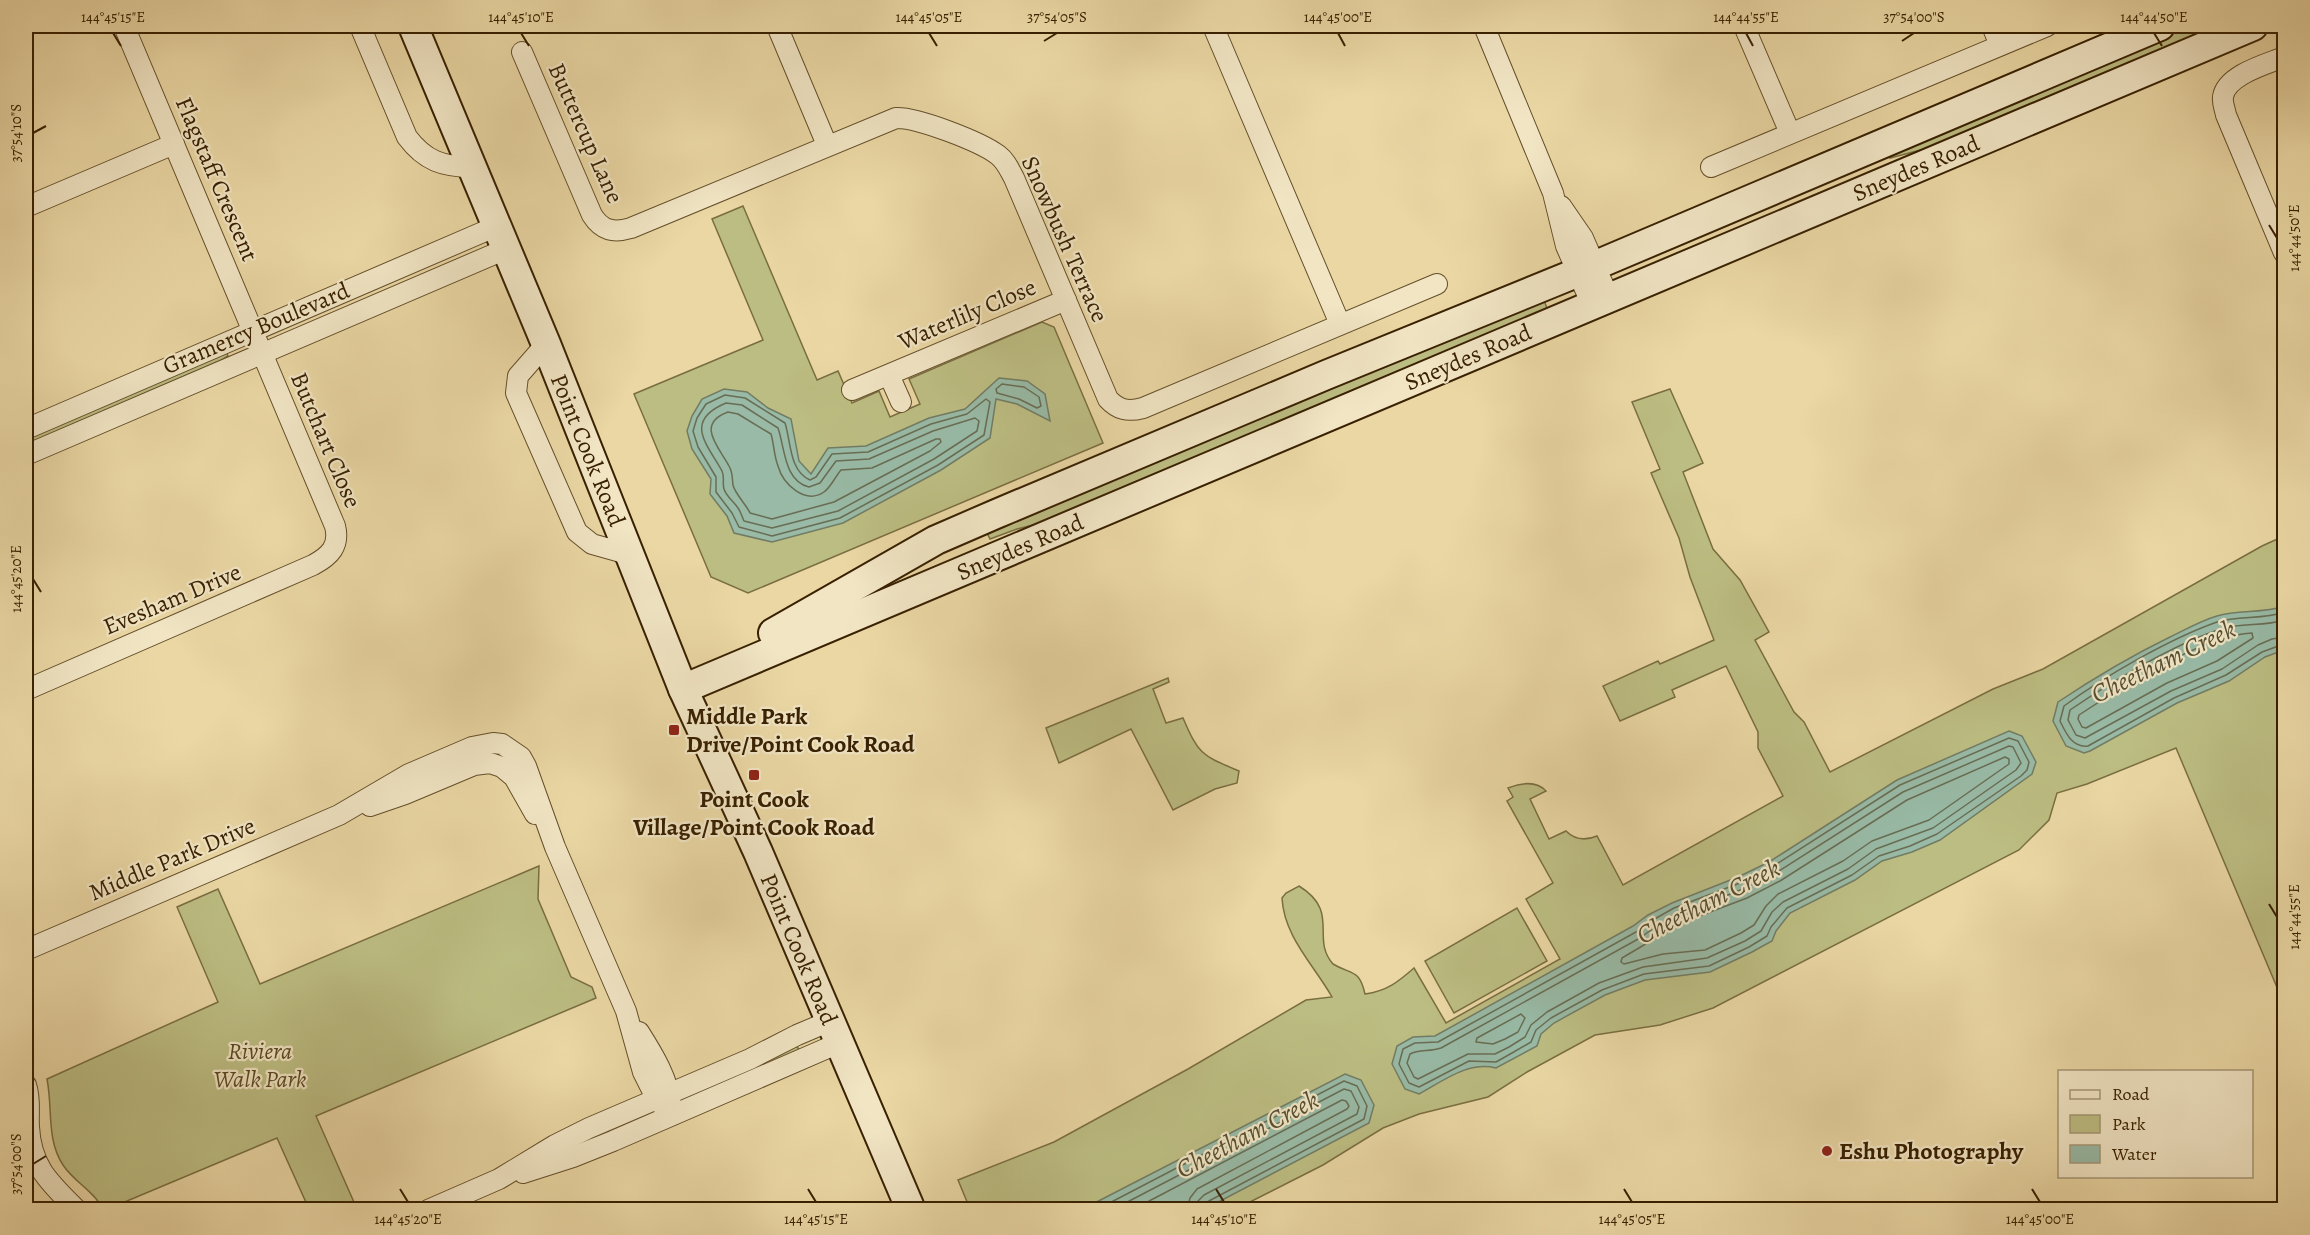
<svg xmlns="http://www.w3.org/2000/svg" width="2310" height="1235" viewBox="0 0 2310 1235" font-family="Alegreya,serif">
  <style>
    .green { fill: #bcbd82; stroke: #7a6e41; stroke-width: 1.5 }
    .water { fill: #98baa6; stroke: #727c64; stroke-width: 1.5 }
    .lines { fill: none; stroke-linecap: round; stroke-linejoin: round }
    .shore { stroke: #686d53; stroke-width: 1.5 }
    .street-casing { stroke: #644e29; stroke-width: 22 }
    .secondary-casing { stroke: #382000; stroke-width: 32 }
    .street { stroke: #f1e5c4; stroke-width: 20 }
    .secondary { stroke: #f1e5c4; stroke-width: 28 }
    .ticks { fill: none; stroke: #382000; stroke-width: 2 }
    .poi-dot { fill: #8f2418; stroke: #f1e5c4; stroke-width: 2 }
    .labels { text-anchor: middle; stroke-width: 4.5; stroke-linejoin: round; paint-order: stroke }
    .street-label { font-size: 24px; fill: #382000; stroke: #f1e5c4 }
    .poi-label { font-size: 24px; font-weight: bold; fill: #382000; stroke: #f1e5c4; text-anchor: start }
    .park-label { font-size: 24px; font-style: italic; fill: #594720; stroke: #f1e5c4 }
    .water-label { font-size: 26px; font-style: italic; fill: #554e32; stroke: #f1e5c4 }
    .neatline { fill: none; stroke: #382000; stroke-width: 2 }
    .ticks-label { font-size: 15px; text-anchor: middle; fill: #382000 }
  </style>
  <rect width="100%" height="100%" fill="#ead7a4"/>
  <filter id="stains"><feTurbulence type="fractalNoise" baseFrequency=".00333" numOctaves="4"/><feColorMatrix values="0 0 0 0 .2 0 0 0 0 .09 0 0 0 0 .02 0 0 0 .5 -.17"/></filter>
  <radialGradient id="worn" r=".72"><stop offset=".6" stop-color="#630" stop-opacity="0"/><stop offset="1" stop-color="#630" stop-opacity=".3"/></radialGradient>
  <g class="green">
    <polygon points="2186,26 2227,26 1936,146 1890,158 1888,151"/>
    <polygon points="743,206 817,380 838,371 852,403 879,391 890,417 920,404 909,379 1042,322 1054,327 1103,443 748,593 711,577 634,394 763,340 712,219"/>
    <polygon points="1543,298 1549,313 1054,520 1017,529 990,539 987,533"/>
    <polygon points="226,351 228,356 214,365 26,447 26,438"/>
    <path d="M1670,389L1703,463L1683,472L1713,549L1740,580L1769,632L1755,640L1794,712L1804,722L1830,772L1993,689L2043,669L2262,546L2284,536V1004L2176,748L2087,784L2057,793L2049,820L2019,850L1713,1008L1660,1025L1595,1035L1527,1072L1488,1097L1419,1114L1383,1128L1323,1165L1236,1209H970L958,1180L1054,1142L1188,1069L1306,1000L1332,997C1314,965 1284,937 1282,898L1286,893L1299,886C1341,912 1310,938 1333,964C1351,975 1359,968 1365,994C1387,991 1398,982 1414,968L1446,1023L1560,959L1526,899L1553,883L1507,801L1513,797L1508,788C1521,783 1536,780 1546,791L1530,799L1549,839L1566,831C1575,840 1585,841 1597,836L1623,885L1783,796L1758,748V732L1726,666L1672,690L1675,697L1620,721L1603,686L1658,661L1660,664L1714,640L1690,577L1679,538L1651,473L1660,469L1632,402Z"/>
    <path d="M1168,678L1169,682L1153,689L1166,723L1183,718C1199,755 1201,755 1239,771L1237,783L1215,789L1173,810L1131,729L1059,763L1046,728Z"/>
    <path d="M539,866L538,899L571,977L592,987L596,998L316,1116L357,1209H309L277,1138L108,1209H103C94,1191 74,1182 63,1165C46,1139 53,1109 47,1079L218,1002L177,907L218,889L260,984Z"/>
    <polygon points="1517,908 1547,961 1454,1013 1425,961"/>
    <polygon points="796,1046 800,1050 747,1074 745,1071"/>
  </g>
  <g class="water">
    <polygon points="999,378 1027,381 1045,394 1050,421 1017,404 996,399 990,438 941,470 843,523 772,542 734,533 727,516 710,494 711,479 692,449 687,431 692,416 702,399 724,389 747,392 768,408 791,419 799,461 811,474 828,448 866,446 929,418 965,409"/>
    <path d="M2284,606V650L2265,657L2229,681L2177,703L2090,751L2084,753L2066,746L2053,721L2058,702C2094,678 2131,656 2170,637C2185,630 2200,621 2217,616C2239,609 2263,614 2284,606Z"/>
    <path d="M2009,731L2022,736L2036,762L2032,774L1940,840L1912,852L1882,861L1855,880L1790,913L1776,931L1772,941L1752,952L1710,972L1645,980L1605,995L1554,1023L1541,1034L1537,1046L1496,1068C1468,1061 1443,1081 1419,1094L1405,1089L1392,1064L1397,1046L1413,1037L1435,1036L1633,926L1648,915L1672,903L1738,877L1769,862L1897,780Z"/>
    <polygon points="1345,1074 1361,1080 1374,1105 1369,1123 1205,1209 1083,1209"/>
  </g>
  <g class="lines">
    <g class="shore">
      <polygon points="1002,384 1024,387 1039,397 1041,406 1037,408 1019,399 997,393 996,389"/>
      <path d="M725,395L745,398L785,423C791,441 789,471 810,480L816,477L832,454L868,452L931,424L967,414L986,399L990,402L984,435L938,465L840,518L772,536L739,527L732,513L716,492V477L698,447L693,431L697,418L706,404Z"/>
      <path d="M726,403L742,405L778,428C785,448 784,481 809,487L820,483L836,461L869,459L933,431L975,418L979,421L977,431L934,459L838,511L772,528L744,521C742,517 741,512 738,508C734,502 726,496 724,489C722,483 725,477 722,471C707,444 683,421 726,403Z"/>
      <path d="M728,412L738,414L771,434C774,444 774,456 778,466C783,484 805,505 824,492C831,487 835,477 841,470L872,468L936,439H940L941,442L930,451L834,502L772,519L750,513C746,504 735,494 733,485C732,478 733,473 729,466C719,447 695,424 728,412Z"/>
      <path d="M2284,612C2263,620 2239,615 2217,622C2169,639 2105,676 2064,706L2060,721C2066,733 2072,748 2088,746L2174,698L2226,675L2262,652L2284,644"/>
      <path d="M2284,620C2264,627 2242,622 2221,629C2174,644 2111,682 2070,710L2068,720L2076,735L2085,738L2171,691L2222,669L2258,645L2272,639L2284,637"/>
      <path d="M2252,633L2253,638L2217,661L2167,683L2086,728L2082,727L2078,719L2079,715C2118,689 2206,634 2252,633Z"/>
      <polygon points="2009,738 2018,741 2029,762 2027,770 2021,776 1937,834 1910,846 1879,856 1852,875 1787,908 1771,927 1767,936 1749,947 1709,966 1644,974 1602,990 1551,1018 1536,1030 1531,1042 1512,1053 1496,1062 1469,1061 1419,1087 1409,1083 1399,1064 1403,1049 1415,1043 1438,1042 1636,932 1651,921 1674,908 1740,883 1772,867 1900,785"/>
      <path d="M2009,746L2013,747L2021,763L2016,770L1933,828L1876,849L1848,869L1783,902L1772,912L1761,931L1745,941L1707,958L1643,967L1599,983L1547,1012L1531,1025L1525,1037L1509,1047L1495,1054H1468L1418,1079L1414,1077L1407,1063L1410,1054C1419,1049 1430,1052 1441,1048L1640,938L1655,927L1678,915L1743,889L1776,873L1903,792Z"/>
      <polygon points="2005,757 2009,759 2009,764 1929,820 1872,841 1843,861 1778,894 1766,906 1754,925 1741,933 1705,950 1663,954 1624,964 1621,962 1622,958 1681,923 1747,898 1780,881 1907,800"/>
      <polygon points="1521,1014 1525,1018 1518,1032 1505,1039 1493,1044 1476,1042 1477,1038"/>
      <polyline points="1096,1210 1344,1081 1357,1086 1367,1106 1364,1119 1207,1202 1204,1210"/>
      <polyline points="1112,1210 1344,1089 1351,1091 1359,1107 1357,1114 1204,1195 1198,1201 1196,1210"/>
      <polyline points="1132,1210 1342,1100 1346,1101 1349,1106 1347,1109 1197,1189 1190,1198 1187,1210"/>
    </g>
    <g class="street-casing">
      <g id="street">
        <path d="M360,26L407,137C425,161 443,167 473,167"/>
        <polyline points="777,26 827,145"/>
        <polyline points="1213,26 1340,324"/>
        <polyline points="1484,26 1553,193 1566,246 1592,305"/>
        <polyline points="1744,26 1790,133"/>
        <polyline points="1992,26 2000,45"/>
        <path d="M522,52L592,215C602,231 614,233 631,228L896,118C917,117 981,142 998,155C1006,161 1009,169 1014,178L1108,399C1118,410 1128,412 1143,408L1437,284"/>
        <path d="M2284,57C2267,64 2226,75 2223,97C2222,103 2225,109 2226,115L2284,253"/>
        <polyline points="1711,167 2047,26"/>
        <polyline points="1561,206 1583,238 1609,298"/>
        <polyline points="26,207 174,144"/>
        <polyline points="546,344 518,376 516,393 577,532 592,544 631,555"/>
        <polyline points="889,375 901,402"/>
        <polyline points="852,390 1066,300"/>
        <polyline points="26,429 497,226"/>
        <polyline points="26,455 506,249"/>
        <path d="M26,690L313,565C330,556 340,546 335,526L124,26"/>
        <polyline points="370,806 405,794 474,765 490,763 502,767 514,777 535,814"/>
        <polyline points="26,950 339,815 409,774 472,747 493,743 502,744 521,757 526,766 555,847 626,1011 643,1072 657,1100 672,1115"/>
        <path d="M639,1032C653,1054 669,1080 671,1106"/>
        <path d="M26,1085C31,1099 28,1112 29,1127C31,1167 50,1183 77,1210"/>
        <polyline points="523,1173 573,1157 613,1141 839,1043"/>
        <polyline points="428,1210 499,1179 555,1145 589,1128 750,1059 797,1035 830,1021"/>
      </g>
    </g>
    <g class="secondary-casing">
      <g id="secondary">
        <polyline points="413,26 546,344 683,689 758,852 911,1210"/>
        <polyline points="773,633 936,540 996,514 1326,375 1596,265 2160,26"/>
        <polyline points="683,689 2253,26"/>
      </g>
    </g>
    <use href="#street" class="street"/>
    <use href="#secondary" class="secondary"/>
  </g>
  <path class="ticks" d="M113,33L121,46M521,33L529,46M929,33L937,46M1338,33L1345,46M1746,33L1753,46M2154,33L2162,46M1044,41L1057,33M1902,41L1914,33M33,133L46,126M2269,225L2277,238M33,579L41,592M2269,904L2277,917M33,1164L46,1156M400,1189L408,1202M808,1189L816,1202M1216,1189L1224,1202M1624,1189L1632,1202M2032,1189L2040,1202"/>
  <g class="poi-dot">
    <rect x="668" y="724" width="12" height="12" rx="3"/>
    <rect x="748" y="769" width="12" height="12" rx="3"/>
    <circle cx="1827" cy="1151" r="6"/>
  </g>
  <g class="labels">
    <g class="street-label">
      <text transform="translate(586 133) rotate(66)" y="8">Buttercup Lane</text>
      <text transform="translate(1916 168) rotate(-23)" y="8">Sneydes Road</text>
      <text transform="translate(217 179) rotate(67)" y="8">Flagstaff Crescent</text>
      <text transform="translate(1065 239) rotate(66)" y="8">Snowbush Terrace</text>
      <text transform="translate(967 314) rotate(-23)" y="8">Waterlily Close</text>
      <text transform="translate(256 328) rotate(-23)" y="8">Gramercy Boulevard</text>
      <text transform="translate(1468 357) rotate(-23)" y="8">Sneydes Road</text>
      <text transform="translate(326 440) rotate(67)" y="8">Butchart Close</text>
      <text transform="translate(588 450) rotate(68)" y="8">Point Cook Road</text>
      <text transform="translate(1020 547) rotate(-23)" y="8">Sneydes Road</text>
      <text transform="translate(172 599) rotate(-23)" y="8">Evesham Drive</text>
      <text transform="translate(172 859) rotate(-23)" y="8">Middle Park Drive</text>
      <text transform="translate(799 949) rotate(67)" y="8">Point Cook Road</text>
    </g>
    <g class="poi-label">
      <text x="686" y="724">Middle Park<tspan x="686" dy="28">Drive/Point Cook Road</tspan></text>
      <text x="754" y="807" text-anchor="middle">Point Cook<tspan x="754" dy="28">Village/Point Cook Road</tspan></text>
      <text x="1839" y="1159">Eshu Photography</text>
    </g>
    <g class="park-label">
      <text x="260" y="1059">Riviera<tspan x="260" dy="28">Walk Park</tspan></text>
    </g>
    <g class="water-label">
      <text transform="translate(2163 661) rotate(-26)" y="9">Cheetham Creek</text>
      <text transform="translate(1708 901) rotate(-27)" y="9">Cheetham Creek</text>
      <text transform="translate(1247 1134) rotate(-28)" y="9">Cheetham Creek</text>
    </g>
  </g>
  <rect width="2310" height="1235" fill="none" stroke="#ead7a4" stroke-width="66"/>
  <rect x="2058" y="1070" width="195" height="108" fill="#f1e5c4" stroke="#a79676" stroke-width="1.5"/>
  <rect x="2070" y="1090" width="30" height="9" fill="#f1e5c4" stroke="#a79676" stroke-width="1.5"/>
  <text x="2112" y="1100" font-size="18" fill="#382000">Road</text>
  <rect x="2070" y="1115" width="30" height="18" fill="#bcbd82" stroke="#a79676" stroke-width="1.5"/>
  <text x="2112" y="1130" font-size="18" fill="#382000">Park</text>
  <rect x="2070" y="1145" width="30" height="18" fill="#98baa6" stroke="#a79676" stroke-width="1.5"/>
  <text x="2112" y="1160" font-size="18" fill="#382000">Water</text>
  <rect x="33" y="33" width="2244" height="1169" class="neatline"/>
  <g class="ticks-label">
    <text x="113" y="22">144°45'15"E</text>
    <text x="521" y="22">144°45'10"E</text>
    <text x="929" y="22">144°45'05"E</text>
    <text x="1057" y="22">37°54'05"S</text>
    <text x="1338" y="22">144°45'00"E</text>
    <text x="1746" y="22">144°44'55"E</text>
    <text x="1914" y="22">37°54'00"S</text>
    <text x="2154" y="22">144°44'50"E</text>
    <text transform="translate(16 133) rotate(-90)" y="5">37°54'10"S</text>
    <text transform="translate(2294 238) rotate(-90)" y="5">144°44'50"E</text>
    <text transform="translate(16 579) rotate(-90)" y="5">144°45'20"E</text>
    <text transform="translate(2294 917) rotate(-90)" y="5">144°44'55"E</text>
    <text transform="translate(16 1164) rotate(-90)" y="5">37°54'00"S</text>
    <text x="408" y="1224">144°45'20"E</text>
    <text x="816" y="1224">144°45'15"E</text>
    <text x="1224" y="1224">144°45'10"E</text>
    <text x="1632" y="1224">144°45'05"E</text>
    <text x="2040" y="1224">144°45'00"E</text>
  </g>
  <rect width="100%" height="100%" filter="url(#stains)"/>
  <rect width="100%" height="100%" fill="url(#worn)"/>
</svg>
